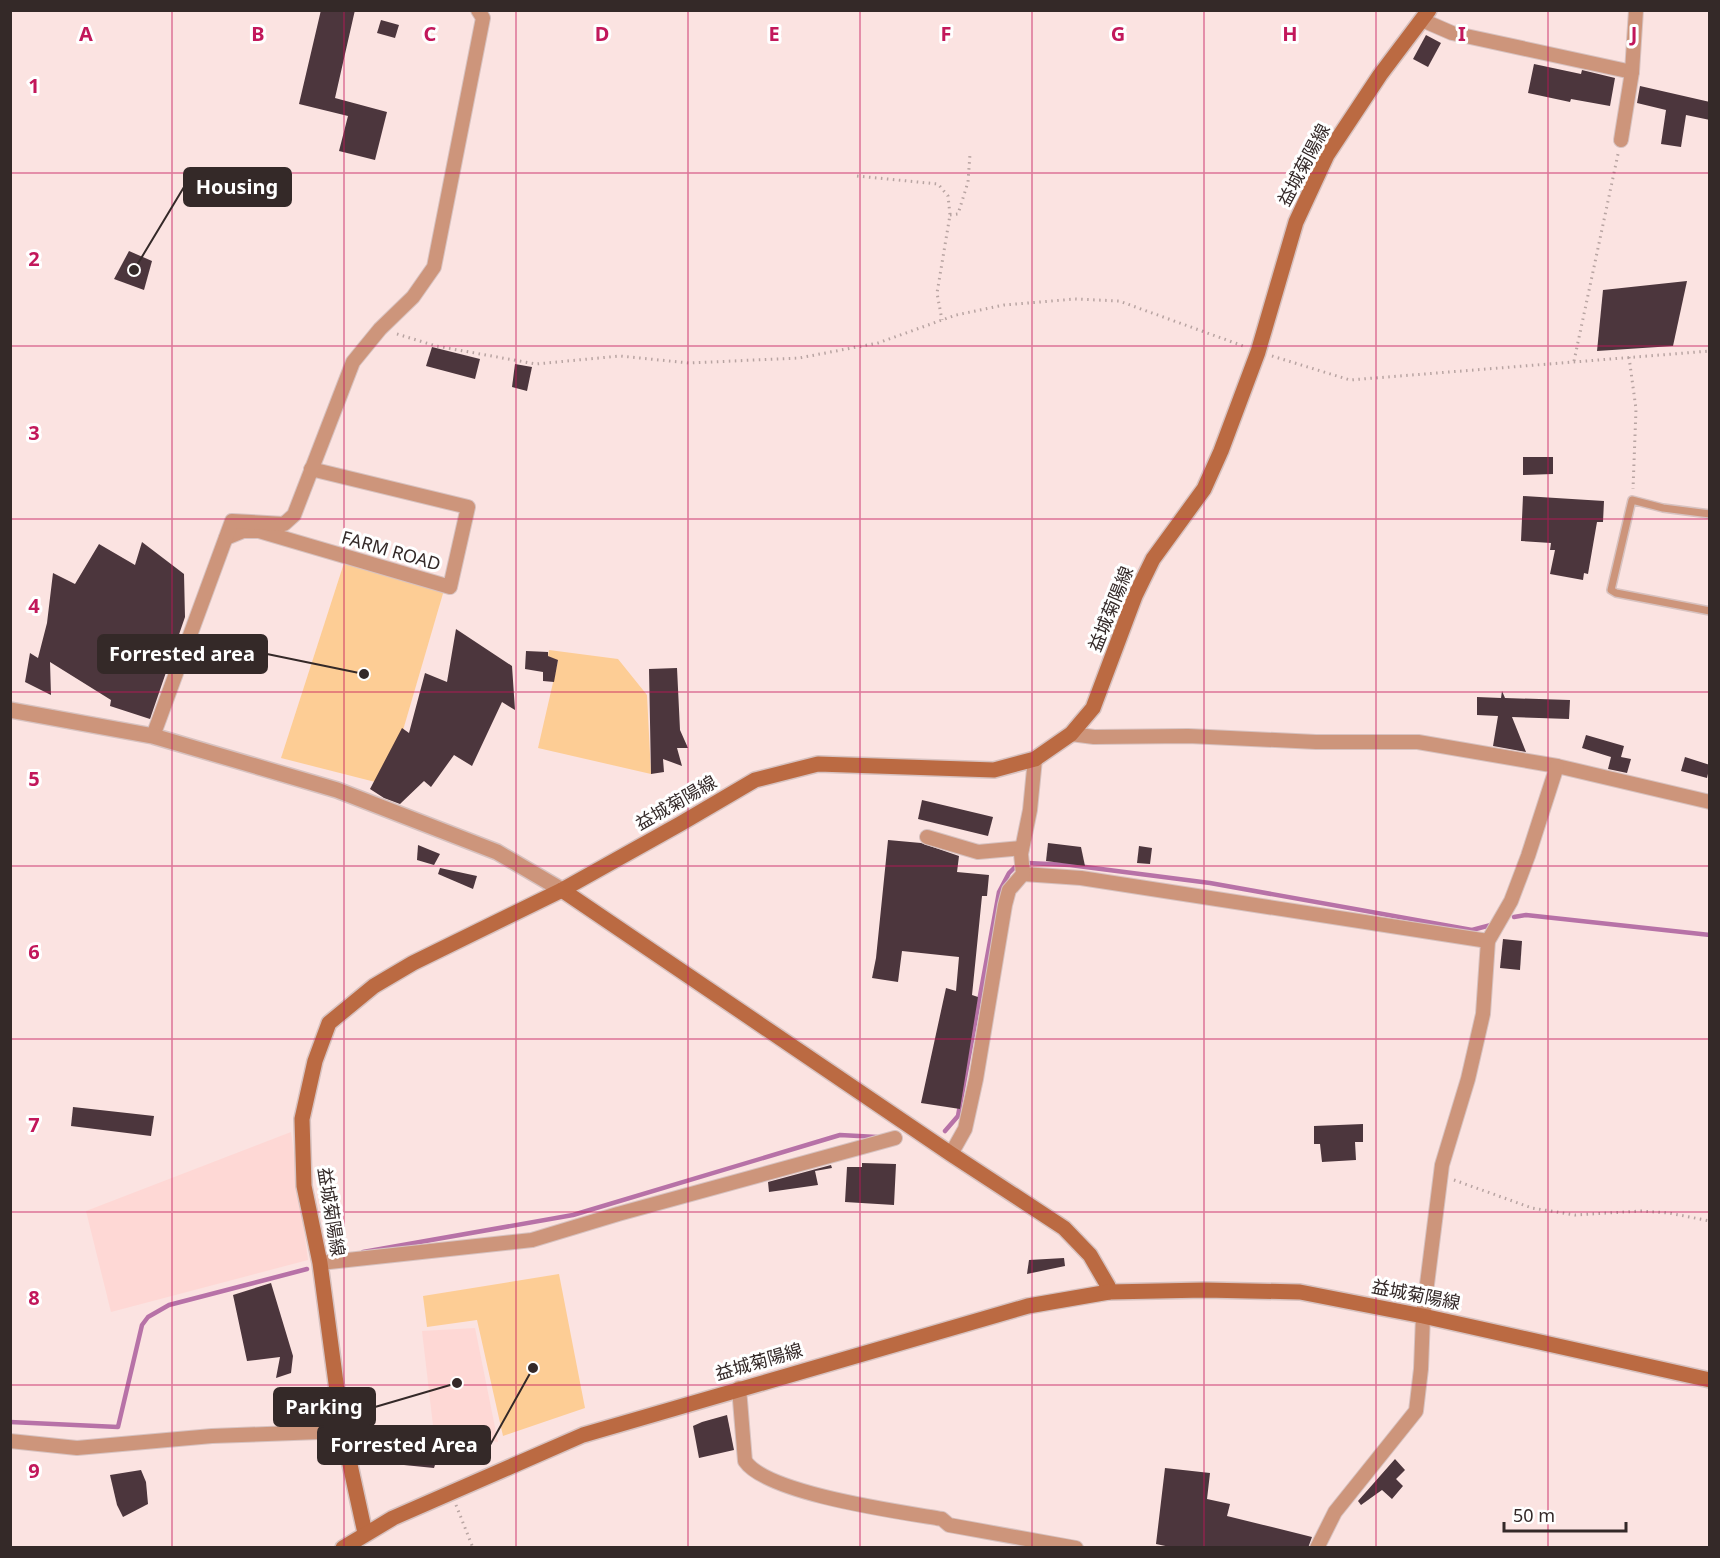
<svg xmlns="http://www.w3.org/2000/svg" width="1720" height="1558" viewBox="0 0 1720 1558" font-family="'Noto Sans','Noto Sans JP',sans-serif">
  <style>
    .built { fill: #fed8d5 }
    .green { fill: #fdcd95 }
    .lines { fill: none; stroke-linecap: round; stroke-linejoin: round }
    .stream { stroke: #b772a7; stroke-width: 4.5 }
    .building { fill: #4c363d }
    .service-casing { stroke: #d7c2c0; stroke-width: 10 }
    .minor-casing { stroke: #d7c2c0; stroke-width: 16 }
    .tertiary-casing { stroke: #d7c2c0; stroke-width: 18 }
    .secondary-casing { stroke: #d7c2c0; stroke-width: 18 }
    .path { stroke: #b8a4a2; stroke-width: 3; stroke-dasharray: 1.5 4.5; stroke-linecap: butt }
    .service { stroke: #cd957b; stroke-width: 7 }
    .minor { stroke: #cd957b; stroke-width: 14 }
    .tertiary { stroke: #cd957b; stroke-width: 15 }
    .secondary { stroke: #bb6a42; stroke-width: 15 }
    .grid { fill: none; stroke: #c2185b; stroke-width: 1.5; stroke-opacity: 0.55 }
    .labels { text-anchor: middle; stroke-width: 6; stroke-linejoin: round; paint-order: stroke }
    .street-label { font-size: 18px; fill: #342928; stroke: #fff }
    .grid-label { font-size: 20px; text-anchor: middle; font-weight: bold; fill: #c2185b; stroke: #fff; stroke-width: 6; stroke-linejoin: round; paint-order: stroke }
    .leader { fill: none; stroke: #342928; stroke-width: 2 }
    .callout-dot { fill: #342928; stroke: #fff; stroke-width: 2 }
    .callout { fill: #342928; stroke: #342928; stroke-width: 2 }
    .callout-label { font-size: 20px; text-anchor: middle; font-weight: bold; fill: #fff }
  </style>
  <rect width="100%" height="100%" fill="#fbe3e1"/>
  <g class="built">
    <polygon points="291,1132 308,1260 111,1312 86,1211"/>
    <polygon points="475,1328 498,1442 434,1434 422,1331"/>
  </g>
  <g class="green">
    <polygon points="344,563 444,590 387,785 281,758"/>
    <polygon points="549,650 618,659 647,695 651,774 538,748 558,661 548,656"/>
    <polygon points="559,1274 585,1408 503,1436 477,1320 427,1327 423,1296"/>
  </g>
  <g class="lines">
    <g class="stream">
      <polyline points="1027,863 1070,865 1210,883 1472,930 1491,925"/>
      <polyline points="1514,917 1526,915 1710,935"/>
      <polyline points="945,1131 958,1116 999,892 1009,873 1016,866"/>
      <polyline points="363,1252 573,1215 840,1135 877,1137"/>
      <polyline points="10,1422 118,1427 142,1325 148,1317 169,1305 307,1269"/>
    </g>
  </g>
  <g class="building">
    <polygon points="321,10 355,10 335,98 387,112 375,160 339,151 348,116 299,104"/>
    <polygon points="381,20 399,25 395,38 377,33"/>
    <polygon points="1426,35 1441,43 1428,67 1413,59"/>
    <polygon points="1534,64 1581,74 1582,70 1615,78 1610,106 1571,99 1570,102 1528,93"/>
    <polygon points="1640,86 1710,102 1710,120 1686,115 1681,147 1661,144 1666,110 1637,103"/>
    <polygon points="129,251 152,261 144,290 114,279"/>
    <polygon points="1687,281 1673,346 1597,351 1603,290"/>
    <polygon points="432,347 480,359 475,379 426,366"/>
    <polygon points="515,364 532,367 527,391 512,387"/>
    <polygon points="1523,457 1553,457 1553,474 1523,475"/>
    <polygon points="1523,496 1604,501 1603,522 1597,522 1588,574 1584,573 1583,580 1550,574 1555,550 1550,550 1551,543 1521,541"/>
    <polygon points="142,542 184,574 185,617 150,719 110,706 111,700 50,662 51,695 25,682 30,653 38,658 47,623 53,573 75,584 99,544 135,565"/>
    <polygon points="456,629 512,666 515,710 502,702 472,766 454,755 431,787 424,781 400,804 384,798 370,789 402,728 409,733 425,673 447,682"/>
    <polygon points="526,651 548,652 548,656 558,660 554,682 543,681 543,672 525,669"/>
    <polygon points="677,668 680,730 688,748 677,748 682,766 663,759 664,772 651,774 649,669"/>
    <polygon points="1502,691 1505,698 1570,700 1569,719 1512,717 1526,752 1493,746 1498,716 1477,715 1477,697 1501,698"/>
    <polygon points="1586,735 1624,746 1621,757 1631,759 1627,773 1608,769 1611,757 1582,748"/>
    <polygon points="1685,757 1710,765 1707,778 1681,771"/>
    <polygon points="922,800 993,817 988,836 918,819"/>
    <polygon points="888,840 921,843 959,856 957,872 989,875 987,896 982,896 972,995 978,997 960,1109 921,1103 946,988 956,991 959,957 902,951 898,982 872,978 876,958"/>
    <polygon points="1048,843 1081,847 1085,866 1046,861"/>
    <polygon points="418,845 440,854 434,865 417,860"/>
    <polygon points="1139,846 1152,848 1150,864 1137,863"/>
    <polygon points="440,868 477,876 473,889 438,874"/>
    <polygon points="1503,939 1522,941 1520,970 1500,968"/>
    <polygon points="73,1107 154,1116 151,1136 71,1126"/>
    <polygon points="1363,1124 1363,1142 1355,1142 1356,1160 1322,1162 1320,1144 1314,1144 1314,1126"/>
    <polygon points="862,1163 896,1164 894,1205 845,1202 847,1167 862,1167"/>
    <polygon points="831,1165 832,1168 815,1171 818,1185 769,1192 768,1182"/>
    <polygon points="1064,1258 1065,1266 1027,1274 1029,1260"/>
    <polygon points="271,1283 293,1356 291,1373 276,1378 280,1357 247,1361 233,1295"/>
    <polygon points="727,1415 734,1450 699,1458 693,1426 702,1422"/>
    <polygon points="363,1429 417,1434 443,1440 434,1468 384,1463 386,1447 367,1448"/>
    <polygon points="1395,1459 1405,1470 1396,1479 1403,1486 1392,1499 1382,1490 1361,1505 1358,1501"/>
    <polygon points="1165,1468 1210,1473 1207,1499 1230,1504 1227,1516 1312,1537 1308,1548 1175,1548 1156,1544"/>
    <polygon points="141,1470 146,1482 148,1504 123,1517 117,1505 110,1475"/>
  </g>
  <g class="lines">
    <g class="service-casing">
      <polyline id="service" points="1710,514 1663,508 1632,500 1611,590 1616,593 1710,611"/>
    </g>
    <g class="minor-casing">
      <g id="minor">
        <polyline points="1422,20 1452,33 1632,72"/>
        <polyline points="1621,140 1632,72 1636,10"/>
        <polyline points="226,538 243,531 259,531 450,587 468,507 311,469"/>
        <polyline points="1071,734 1094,737 1188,736 1316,742 1418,742 1557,766 1710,802"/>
        <polyline points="153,736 232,521 284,524 294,515 353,362 380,329 413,297 434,267 483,18 478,10"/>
        <polyline points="927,837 978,852 1022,848"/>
        <polyline points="1023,874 1081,878 1488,941"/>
        <polyline points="951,1154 965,1129 976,1079 1005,905 1009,890 1023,874 1021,854 1030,810 1035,759"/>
        <polyline points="320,1263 532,1240 618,1214 895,1138"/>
        <path d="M739,1388L745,1461C767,1494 901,1512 942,1519L949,1525L1076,1548"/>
        <polyline points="10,1441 77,1448 212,1436 320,1432 342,1428"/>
        <polyline points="1317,1548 1335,1512 1416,1411 1421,1369 1423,1316 1442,1165 1468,1079 1483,1014 1488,941 1511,901 1528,856 1557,766"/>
      </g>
    </g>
    <g class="tertiary-casing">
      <polyline id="tertiary" points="10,710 153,736 337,790 497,852 562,890"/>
    </g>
    <g class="secondary-casing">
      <g id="secondary">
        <polyline points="562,890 951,1154 1064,1228 1090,1255 1108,1286 1109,1292"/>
        <polyline points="365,1533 342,1428 320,1263 304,1186 302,1119 315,1061 329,1023 374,986 413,963 562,890 680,824 755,780 818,764 994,770 1035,759 1071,734 1093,708 1135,596 1153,559 1204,489 1221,451 1258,352 1296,222 1327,155 1380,75 1429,10"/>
        <polyline points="343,1548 393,1518 583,1435 1028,1306 1109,1292 1205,1290 1300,1292 1423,1316 1710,1380"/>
      </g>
    </g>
    <g class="path">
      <polyline points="857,176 938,184 948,196 950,215 937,293 942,320"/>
      <polyline points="950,215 958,214 968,182 970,154"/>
      <polyline points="397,334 436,346 536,364 620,356 689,363 799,358 878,343 956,315 1004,305 1075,299 1119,301 1246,347"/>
      <polyline points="1272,356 1350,380 1710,351"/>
      <polyline points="1629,357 1636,409 1633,489"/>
      <polyline points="1574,361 1618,154"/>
      <polyline points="1454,1180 1532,1208 1575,1215 1641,1211 1669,1213 1710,1221"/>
      <polyline points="456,1505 473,1548"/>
    </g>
    <use href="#service" class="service"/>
    <use href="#minor" class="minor"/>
    <use href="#tertiary" class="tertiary"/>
    <use href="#secondary" class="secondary"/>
  </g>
  <path class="grid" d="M172,10V1548M344,10V1548M516,10V1548M688,10V1548M860,10V1548M1032,10V1548M1204,10V1548M1376,10V1548M1548,10V1548M10,173H1710M10,346H1710M10,519H1710M10,692H1710M10,866H1710M10,1039H1710M10,1212H1710M10,1385H1710"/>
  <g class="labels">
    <g class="street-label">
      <text transform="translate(1304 165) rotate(-62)" y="6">益城菊陽線</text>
      <text transform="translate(391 551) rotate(16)" y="6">FARM ROAD</text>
      <text transform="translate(1111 609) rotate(-68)" y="6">益城菊陽線</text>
      <text transform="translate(676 803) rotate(-30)" y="6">益城菊陽線</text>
      <text transform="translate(331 1212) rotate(81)" y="6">益城菊陽線</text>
      <text transform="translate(1416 1295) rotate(11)" y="6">益城菊陽線</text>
      <text transform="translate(759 1362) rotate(-16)" y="6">益城菊陽線</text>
    </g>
  </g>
  <g class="grid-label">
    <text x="86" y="41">A</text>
    <text x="258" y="41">B</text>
    <text x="430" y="41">C</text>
    <text x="602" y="41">D</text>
    <text x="774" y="41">E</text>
    <text x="946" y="41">F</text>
    <text x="1118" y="41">G</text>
    <text x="1290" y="41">H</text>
    <text x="1462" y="41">I</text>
    <text x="1634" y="41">J</text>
    <text x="34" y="93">1</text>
    <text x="34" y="266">2</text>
    <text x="34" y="440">3</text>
    <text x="34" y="613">4</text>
    <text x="34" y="786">5</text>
    <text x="34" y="959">6</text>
    <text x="34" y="1132">7</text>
    <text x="34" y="1305">8</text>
    <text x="34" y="1478">9</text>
  </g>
  <path class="leader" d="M134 270L184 187M364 674L267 654M457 1383L375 1407M533 1368L490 1445"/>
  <g class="callout-dot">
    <circle cx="134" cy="270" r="6"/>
    <circle cx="364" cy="674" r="6"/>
    <circle cx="457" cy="1383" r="6"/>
    <circle cx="533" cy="1368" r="6"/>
  </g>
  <g class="callout">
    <rect x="184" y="168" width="107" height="38" rx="6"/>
    <rect x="98" y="635" width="169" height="38" rx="6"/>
    <rect x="274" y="1388" width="101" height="38" rx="6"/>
    <rect x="318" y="1426" width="172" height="38" rx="6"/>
  </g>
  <g class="callout-label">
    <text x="237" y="194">Housing</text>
    <text x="182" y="661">Forrested area</text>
    <text x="324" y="1414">Parking</text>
    <text x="404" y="1452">Forrested Area</text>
  </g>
  <rect width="1720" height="1558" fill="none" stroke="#342928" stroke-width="24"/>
  <path d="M1504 1522v9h122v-9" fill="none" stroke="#342928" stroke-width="3"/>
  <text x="1513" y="1522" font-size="18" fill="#342928" stroke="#ffffff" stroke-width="4.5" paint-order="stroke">50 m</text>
</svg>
